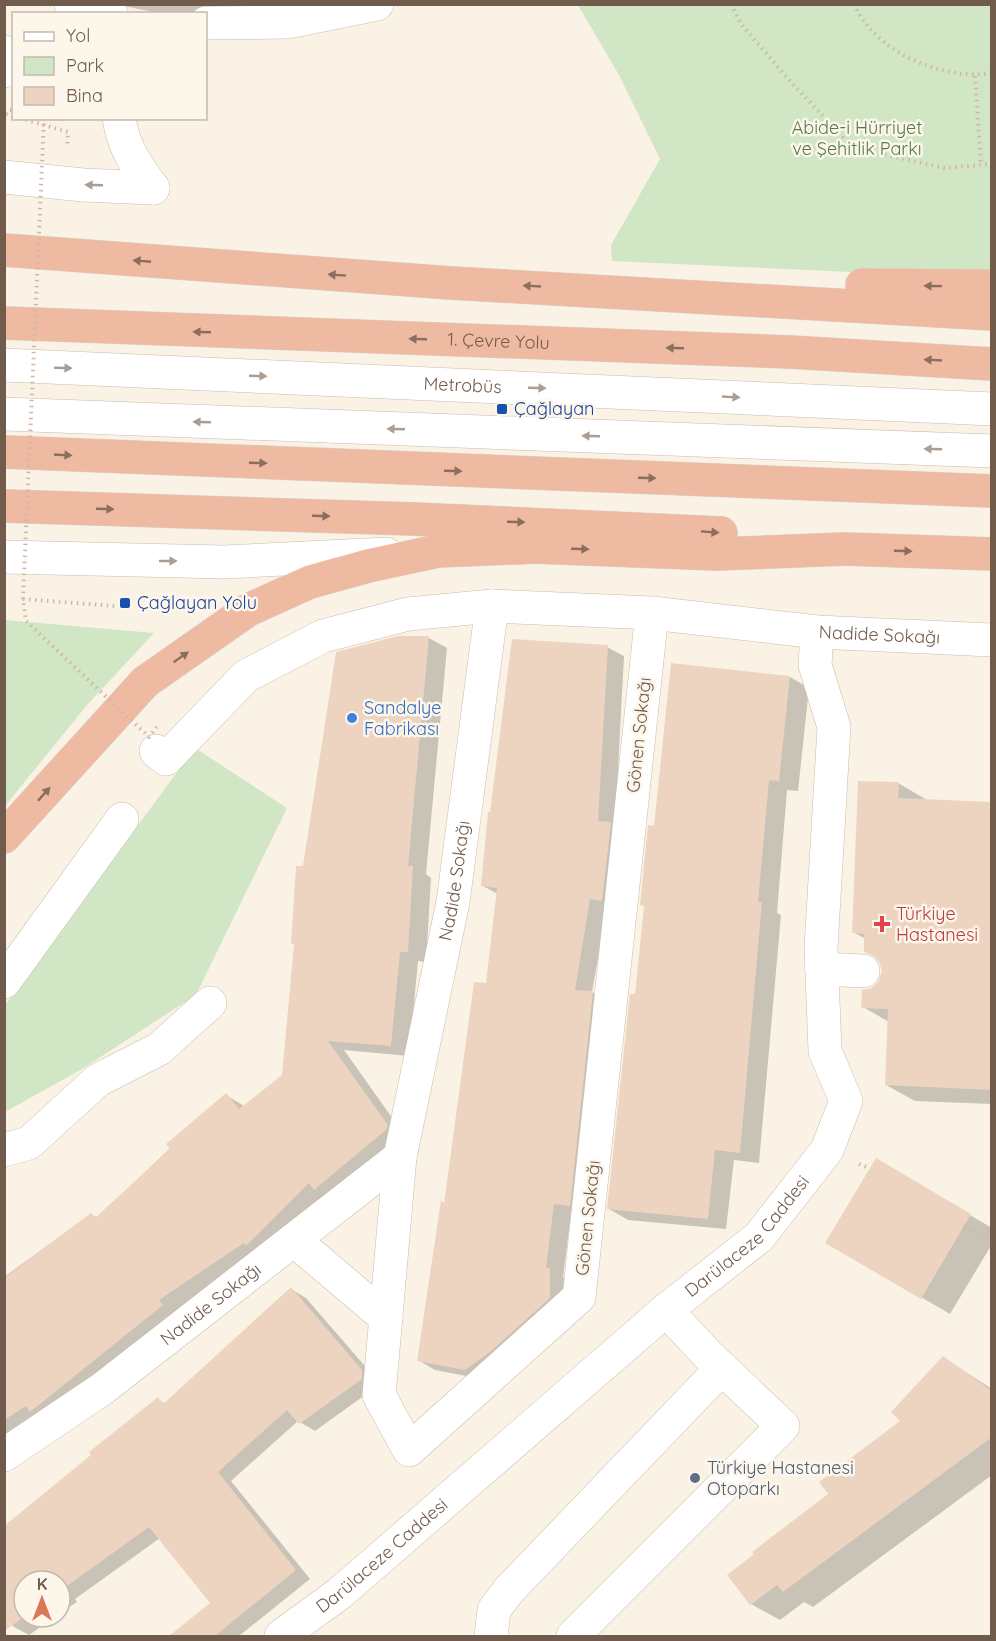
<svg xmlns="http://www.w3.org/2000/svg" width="996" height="1641" viewBox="0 0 996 1641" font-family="Quicksand,sans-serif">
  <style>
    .green { fill: #d1e6c5 }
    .shadow { fill: #0003 }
    .building { fill: #edd4c0 }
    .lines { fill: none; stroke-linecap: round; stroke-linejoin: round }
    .minor-casing { stroke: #cbbbad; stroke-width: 34 }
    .highway-casing { stroke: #dad4d1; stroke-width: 34 }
    .path { stroke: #d1b7a3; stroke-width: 4; stroke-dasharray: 1.5 4.5; stroke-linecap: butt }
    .minor { stroke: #fff; stroke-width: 33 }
    .highway { stroke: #efbaa2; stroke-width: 33 }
    .path-bridge { stroke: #d1b7a3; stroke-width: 4; stroke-dasharray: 1.5 4.5; stroke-linecap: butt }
    .oneway { fill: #aa9d94 }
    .oneway2 { fill: #8a6e5e }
    .transit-dot { fill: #1a4fb4; stroke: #fdf7eb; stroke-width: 2 }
    .shop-dot { fill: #3f7fe0; stroke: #fdf7eb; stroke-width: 2 }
    .health-dot { fill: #e0444e; stroke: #fdf7eb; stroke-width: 2 }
    .service-dot { fill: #5c6f8a; stroke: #fdf7eb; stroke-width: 2 }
    .labels { text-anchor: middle; stroke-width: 5; stroke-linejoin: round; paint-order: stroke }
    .park-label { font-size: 18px; fill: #557a49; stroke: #fdf7eb }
    .street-label { font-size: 18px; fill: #715b4d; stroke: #fdf7eb }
    .transit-label { font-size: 18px; fill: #164399; stroke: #fdf7eb; text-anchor: start }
    .shop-label { font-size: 18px; fill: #366cbe; stroke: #fdf7eb; text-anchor: start }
    .health-label { font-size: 18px; fill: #be3a42; stroke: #fdf7eb; text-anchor: start }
    .service-label { font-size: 18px; fill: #4e5e75; stroke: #fdf7eb; text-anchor: start }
  </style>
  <rect width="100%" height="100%" fill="#faf3e5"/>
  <g class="green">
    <polygon points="578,5 991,5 991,274 915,275 612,261 611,245 660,159 619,75"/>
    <polygon points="5,620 154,633 87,705 5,806"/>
    <polygon points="195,748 287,808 196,995 82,1069 5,1112 5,1005"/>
  </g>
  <g class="shadow">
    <polygon points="114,4 403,4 340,15 163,14"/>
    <polygon points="398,638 429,638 447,648 426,874 431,878 426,962 418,961 409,1056 344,1050 405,1136 180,1316 4,1441 4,1277 91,1214 97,1218 226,1095 244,1106 283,1076 304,867"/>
    <polygon points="607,647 624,656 615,826 607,908 592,992 609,1002 587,1214 571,1213 563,1277 567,1279 567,1307 482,1379 435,1370 418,1360 442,1202 445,1204 487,984 498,894 483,886"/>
    <polygon points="673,665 790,677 809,688 798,791 787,790 777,913 781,915 759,1163 734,1160 726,1229 628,1220 609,1209 636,996"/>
    <polygon points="898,783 927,800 992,804 992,1104 915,1101 886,1085 889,1022 863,1007 880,982 883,971 879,959 865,951 866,939 853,932"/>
    <polygon points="876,1160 992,1228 992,1244 950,1314 827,1242"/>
    <polygon points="291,1289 306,1298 377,1380 376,1387 315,1431 298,1421 231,1481 310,1579 239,1636 171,1636 212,1604 160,1538 75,1599 77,1602 60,1613 60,1581 24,1581 24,1617 55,1617 29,1635 14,1627 4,1615 4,1525 7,1526 158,1399 165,1404"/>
    <polygon points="944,1358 992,1389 992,1475 813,1607 804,1602 780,1620 751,1604 830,1495 902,1422"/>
  </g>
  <g class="building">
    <polygon points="398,636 429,636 408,866 413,866 408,952 400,952 391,1046 328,1041 388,1125 387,1129 314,1190 309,1183 246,1246 244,1243 159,1300 163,1305 30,1412 26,1406 4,1420 4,1278 91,1213 95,1218 170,1149 166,1144 226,1093 239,1109 282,1075 294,944 291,944 296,866 303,866 336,652"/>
    <polygon points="512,639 608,645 598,821 611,822 602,901 590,899 575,990 593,991 570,1206 554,1204 546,1268 550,1268 550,1298 490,1352 465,1370 417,1361 441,1200 444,1204 474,982 486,983 497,888 481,886 488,812 490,812"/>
    <polygon points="671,663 790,676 779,781 769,780 758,902 762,902 740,1153 715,1150 708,1219 607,1209 630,994 635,994 644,906 640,905 648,825 654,826"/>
    <polygon points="858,781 899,782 898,798 992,802 992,1090 885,1085 888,1009 861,1008 862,990 871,988 878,982 882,971 879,962 874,956 864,952 864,934 852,933"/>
    <polygon points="876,1158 971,1214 921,1299 825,1243"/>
    <polygon points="291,1287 362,1370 362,1379 299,1424 287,1410 218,1472 296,1570 215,1636 169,1636 210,1603 149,1527 60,1591 60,1581 24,1581 24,1617 4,1631 4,1526 91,1455 89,1452 158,1397 163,1404"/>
    <polygon points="943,1356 992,1391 992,1437 783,1592 777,1585 750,1605 727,1575 754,1554 752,1552 828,1494 819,1482 900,1421 891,1412"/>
  </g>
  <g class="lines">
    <g class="minor-casing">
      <g id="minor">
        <polyline points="71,4 111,14"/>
        <polyline points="206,23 288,22 377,4"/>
        <polyline points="4,52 4,71"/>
        <path d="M119,118C123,146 136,166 153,188"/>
        <polyline points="4,177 83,185 153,188"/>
        <path id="s1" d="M4,365L992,409"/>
        <polyline points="4,414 992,451"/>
        <polyline points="4,557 224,562 386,554"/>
        <path id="s2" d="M652,613L579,1297L409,1450L379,1395L400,1157L453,902L492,606L652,613L817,632L992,640"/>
        <polyline points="156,751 166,759 246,676 323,636 408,614 492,606"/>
        <polyline points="822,969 863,971"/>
        <polyline points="4,982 122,819"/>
        <polyline points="4,1150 29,1143 98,1080 159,1049 210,1003"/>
        <polyline points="294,1240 386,1318"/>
        <path id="s3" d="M4,1455L102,1389L400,1157"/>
        <path id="s4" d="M281,1636L340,1593L666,1310L759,1237L827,1150L846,1101L825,1051L821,948L834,727L815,665L817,632"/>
        <polyline points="491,1636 494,1610 509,1590 722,1368"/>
        <polyline points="573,1636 783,1426 709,1356 666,1310"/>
      </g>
    </g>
    <g class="highway-casing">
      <g id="highway">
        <polyline points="4,250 451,283 992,314"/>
        <polyline points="862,285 992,286"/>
        <path id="s5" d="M4,323L790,352L992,364"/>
        <polyline points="4,452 992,491"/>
        <polyline points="4,506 414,519 721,533"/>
        <polyline points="4,837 145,682 248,610 310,582 368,566 438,551 535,547 717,554 845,549 992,554"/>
      </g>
    </g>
    <g class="path">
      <polyline points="731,4 741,24 790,81 853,148 945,168 992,164"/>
      <path d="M854,4C875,52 942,81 992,73"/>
      <polyline points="975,76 981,165"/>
      <polyline points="4,110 14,110"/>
      <polyline points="6,114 14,117"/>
      <polyline points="20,118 68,132 67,148"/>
      <polyline points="23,599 115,606"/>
      <polyline points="859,1164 869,1168"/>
      <polyline points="964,1227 992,1239"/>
    </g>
    <use href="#minor" class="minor"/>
    <use href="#highway" class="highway"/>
    <polyline class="path-bridge" points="44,118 23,599 26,621 149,737 159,724"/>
  </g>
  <defs><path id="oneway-solid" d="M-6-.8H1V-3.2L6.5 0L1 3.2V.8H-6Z" transform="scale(1.5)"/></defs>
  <g class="oneway">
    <use href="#oneway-solid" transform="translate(94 185) rotate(-178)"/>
    <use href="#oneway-solid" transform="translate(63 368) rotate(2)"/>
    <use href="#oneway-solid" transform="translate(258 376) rotate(2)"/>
    <use href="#oneway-solid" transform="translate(537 388) rotate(2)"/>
    <use href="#oneway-solid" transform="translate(731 397) rotate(3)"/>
    <use href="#oneway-solid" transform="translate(202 422) rotate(-178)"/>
    <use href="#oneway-solid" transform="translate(396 429) rotate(-178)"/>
    <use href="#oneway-solid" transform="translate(591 436) rotate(-178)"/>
    <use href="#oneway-solid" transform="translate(933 449) rotate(-178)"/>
    <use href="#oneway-solid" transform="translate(168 561)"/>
  </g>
  <g class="oneway2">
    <use href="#oneway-solid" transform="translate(142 261) rotate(-175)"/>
    <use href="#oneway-solid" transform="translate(337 275) rotate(-176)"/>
    <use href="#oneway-solid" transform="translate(532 286) rotate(-177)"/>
    <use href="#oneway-solid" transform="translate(933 286) rotate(-179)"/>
    <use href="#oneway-solid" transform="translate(202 332) rotate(-178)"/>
    <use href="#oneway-solid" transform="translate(418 339) rotate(-178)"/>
    <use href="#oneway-solid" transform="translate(675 348) rotate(-178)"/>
    <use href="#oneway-solid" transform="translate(933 360) rotate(-177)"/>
    <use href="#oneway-solid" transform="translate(63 455) rotate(3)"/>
    <use href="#oneway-solid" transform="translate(258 463) rotate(2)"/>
    <use href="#oneway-solid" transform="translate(453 471) rotate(2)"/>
    <use href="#oneway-solid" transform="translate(647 478) rotate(2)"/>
    <use href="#oneway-solid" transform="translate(105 509) rotate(2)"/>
    <use href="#oneway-solid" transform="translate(321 516) rotate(2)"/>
    <use href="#oneway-solid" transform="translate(516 522) rotate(2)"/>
    <use href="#oneway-solid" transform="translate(710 532) rotate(4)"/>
    <use href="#oneway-solid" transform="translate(580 549) rotate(2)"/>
    <use href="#oneway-solid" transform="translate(903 551) rotate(2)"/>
    <use href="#oneway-solid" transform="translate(181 657) rotate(-35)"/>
    <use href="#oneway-solid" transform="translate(44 794) rotate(-48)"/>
  </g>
  <g class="transit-dot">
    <rect x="496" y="403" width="12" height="12" rx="3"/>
    <rect x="119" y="597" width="12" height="12" rx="3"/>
  </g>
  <circle class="shop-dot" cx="352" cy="718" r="6"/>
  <path class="health-dot" d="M879 915h6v6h6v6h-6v6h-6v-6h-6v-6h6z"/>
  <circle class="service-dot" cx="695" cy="1478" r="6"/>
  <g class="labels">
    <g class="park-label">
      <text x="857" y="134">Abide-i Hürriyet<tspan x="857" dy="21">ve Şehitlik Parkı</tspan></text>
    </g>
    <g class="street-label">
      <text dy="6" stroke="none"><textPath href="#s5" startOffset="495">1. Çevre Yolu</textPath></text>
      <text dy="6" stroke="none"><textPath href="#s1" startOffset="459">Metrobüs</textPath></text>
      <text dy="6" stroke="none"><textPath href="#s2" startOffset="2166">Nadide Sokağı</textPath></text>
      <text transform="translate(639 735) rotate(-84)" y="6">Gönen Sokağı</text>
      <text dy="6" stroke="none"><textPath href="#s2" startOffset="1500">Nadide Sokağı</textPath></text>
      <text transform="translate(588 1218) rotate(-84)" y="6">Gönen Sokağı</text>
      <text dy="6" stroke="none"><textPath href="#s4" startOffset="615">Darülaceze Caddesi</textPath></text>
      <text dy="6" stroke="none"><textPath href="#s3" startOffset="256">Nadide Sokağı</textPath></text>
      <text dy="6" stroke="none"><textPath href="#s4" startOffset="129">Darülaceze Caddesi</textPath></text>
    </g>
    <g class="transit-label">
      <text x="514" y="415">Çağlayan</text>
      <text x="137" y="609">Çağlayan Yolu</text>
    </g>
    <g class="shop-label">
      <text x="364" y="714">Sandalye<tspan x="364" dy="21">Fabrikası</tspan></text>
    </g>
    <g class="health-label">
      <text x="896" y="920">Türkiye<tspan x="896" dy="21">Hastanesi</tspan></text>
    </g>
    <g class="service-label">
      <text x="707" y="1474">Türkiye Hastanesi<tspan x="707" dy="21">Otoparkı</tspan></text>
    </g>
  </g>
  <rect width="996" height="1641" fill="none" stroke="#715b4d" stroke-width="12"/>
  <rect x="12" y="12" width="195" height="108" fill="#fdf7eb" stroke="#c5b9ac" stroke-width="1.5"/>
  <rect x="24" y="32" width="30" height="9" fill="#ffffff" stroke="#c5b9ac" stroke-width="1.5"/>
  <text x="66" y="42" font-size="18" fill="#715b4d">Yol</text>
  <rect x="24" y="57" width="30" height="18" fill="#d1e6c5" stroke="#c5b9ac" stroke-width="1.5"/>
  <text x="66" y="72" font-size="18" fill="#715b4d">Park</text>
  <rect x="24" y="87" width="30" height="18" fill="#edd4c0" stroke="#c5b9ac" stroke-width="1.5"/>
  <text x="66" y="102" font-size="18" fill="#715b4d">Bina</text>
  <g transform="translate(42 1599)"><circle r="28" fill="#fdf7eb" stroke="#c5b9ac" stroke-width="1.5"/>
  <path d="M0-4.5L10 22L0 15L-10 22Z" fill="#d97956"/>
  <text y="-9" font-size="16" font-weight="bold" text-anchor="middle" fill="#715b4d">K</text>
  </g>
</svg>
